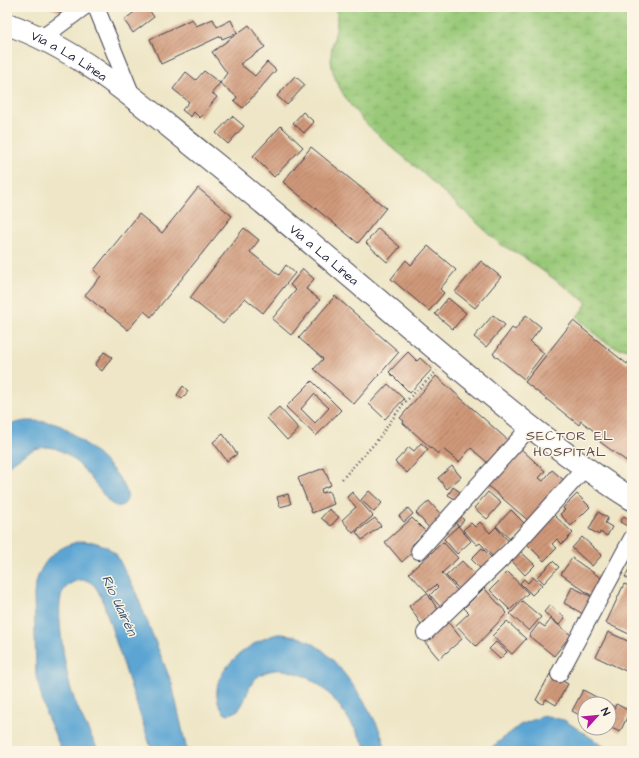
<svg xmlns="http://www.w3.org/2000/svg" width="639" height="758" viewBox="0 0 639 758" font-family="'Architects Daughter',sans-serif">
  <style>
    .wetland { fill: url(#wetland-marsh); stroke: #5e765a }
    .water { fill: #5ca5d3; stroke: #3f6487 }
    .building { fill: url(#building-hatch); fill-rule: evenodd }
    .lines { fill: none; stroke-linecap: round; stroke-linejoin: round }
    .street-casing { stroke: #413f50; stroke-width: 18 }
    .highway-casing { stroke: #413f50; stroke-width: 24 }
    .path { stroke: #413f50; stroke-width: 2.5; stroke-dasharray: 1 3; stroke-linecap: butt }
    .street { stroke: #fff; stroke-width: 16 }
    .highway { stroke: #fff; stroke-width: 22 }
    .labels { text-anchor: middle; stroke-width: 3; stroke-linejoin: round; paint-order: stroke }
    .street-label { font-size: 13px; fill: #22223b; stroke: #fcf5e5 }
    .neighbourhood-label { font-size: 14px; letter-spacing: 1px; fill: #5f4c51; stroke: #fcf5e5 }
    .water-label { font-size: 14px; font-style: italic; fill: #395678; stroke: #fcf5e5 }
  </style>
  <defs>
    <pattern id="wetland-marsh" width="20" height="14" patternUnits="userSpaceOnUse"><rect width="20" height="14" fill="#99c978"/><path d="M1 5h8M5 5V1M11 12h8M15 12V8" fill="none" stroke="#84ac69"/></pattern>
    <pattern id="building-hatch" width="6" height="6" patternUnits="userSpaceOnUse"><rect width="6" height="6" fill="#d09979"/><path d="M-1 1l2-2M0 6l6-6M5 7l2-2" fill="none" stroke="#a87c64"/></pattern>
  </defs>
  <rect width="100%" height="100%" fill="#fcf5e5"/>
  <filter id="ink" filterUnits="userSpaceOnUse"><feTurbulence type="fractalNoise" baseFrequency=".025" numOctaves="2"/><feDisplacementMap in="SourceGraphic" scale="8" xChannelSelector="R" yChannelSelector="G"/><feConvolveMatrix kernelMatrix="1 2 1 2 8 2 1 2 1" color-interpolation-filters="sRGB"/></filter>
  <filter id="wash" filterUnits="userSpaceOnUse"><feTurbulence type="fractalNoise" baseFrequency=".012" numOctaves="4" result="noise"/><feDisplacementMap in="SourceGraphic" scale="16" xChannelSelector="R" yChannelSelector="G"/><feGaussianBlur stdDeviation="0.9" result="paint"/><feColorMatrix in="noise" values="0 0 0 0 0 0 0 0 0 0 0 0 0 0 0 0 0 1.4 0 .05"/><feComposite in="paint" operator="in"/></filter>
  <g filter="url(#wash)">
    <rect width="100%" height="100%" fill="#eee6c6"/>
    <path class="wetland" d="M335,7H632V348C610,353 592,331 577,317L587,303L525,258L500,244C472,219 445,193 417,168C386,142 349,115 334,75C324,46 343,31 335,7Z"/>
    <g class="water">
      <path d="M25,421C37,421 49,421 61,426C74,433 143,487 124,504C120,508 115,506 110,503C94,484 69,440 39,448C27,450 17,461 7,466V425Z"/>
      <path d="M81,541L93,542L106,546L116,554L134,588L172,684L187,751H152L102,599C98,591 94,581 84,580C74,579 63,587 61,597C56,615 66,675 72,693C79,713 89,732 99,751H62L46,714L36,676L34,594C37,566 53,547 81,541Z"/>
      <path d="M278,634C293,634 308,639 321,649C341,664 385,726 385,751H369C349,722 336,690 302,675C293,672 284,669 275,670C267,671 257,675 252,683C244,696 244,715 225,714C197,680 247,641 278,634Z"/>
      <polygon points="543,716 564,720 611,751 487,751 520,725"/>
    </g>
    <g id="blocks">
      <g class="building">
        <polygon points="48,7 67,7 63,13"/>
        <polygon points="141,7 147,7 154,17 133,33 124,20"/>
        <polygon points="192,19 196,26 213,19 217,27 231,20 237,33 222,39 221,36 161,64 150,39"/>
        <polygon points="249,25 265,47 240,64 255,76 267,62 276,70 243,108 234,101 237,97 220,83 227,73 212,52"/>
        <polygon points="204,71 220,83 212,93 217,97 200,118 194,112 191,117 182,110 189,102 173,89 186,72 196,80"/>
        <polygon points="295,76 305,85 287,105 277,96"/>
        <polygon points="303,112 314,122 304,133 293,123"/>
        <polygon points="232,116 244,126 228,144 216,133"/>
        <polygon points="281,126 303,147 274,177 253,156"/>
        <polygon points="311,147 386,208 358,243 283,182"/>
        <polygon points="198,188 232,216 151,317 144,311 128,330 85,295 101,276 94,270 139,214 162,233"/>
        <polygon points="244,228 259,240 250,252 279,275 286,265 295,273 263,313 245,298 223,324 190,298"/>
        <polygon points="378,228 400,247 387,262 366,243"/>
        <polygon points="428,246 456,270 440,289 444,293 429,311 391,279 406,260 411,265"/>
        <polygon points="481,261 501,277 475,308 455,292"/>
        <polygon points="303,269 314,279 306,289 320,300 291,335 272,319 296,290 290,285"/>
        <polygon points="335,296 399,352 354,404 314,369 323,359 299,338"/>
        <polygon points="448,298 466,313 453,329 435,314"/>
        <polygon points="493,315 505,325 486,347 474,337"/>
        <polygon points="526,315 541,327 530,342 544,353 524,379 493,354 512,328 515,330"/>
        <polygon points="573,321 627,364 632,357 632,465 600,442 603,438 581,421 579,425 525,382"/>
        <polygon points="104,352 112,357 102,371 95,365"/>
        <polygon points="408,352 417,361 420,358 432,369 410,393 389,372"/>
        <polygon points="436,376 510,442 490,465 471,448 459,462 443,449 438,454 403,423 404,421 400,418"/>
        <path d="M312,381L341,410L316,436L286,407ZM314,394L329,408L315,423L301,409Z"/>
        <polygon points="388,384 404,399 385,419 369,404"/>
        <polygon points="183,386 188,391 182,399 177,395"/>
        <polygon points="279,407 299,429 287,440 267,418"/>
        <polygon points="223,434 237,454 227,461 213,442"/>
        <polygon points="421,443 428,449 407,473 395,462 409,447 414,451"/>
        <polygon points="520,448 545,471 539,478 543,481 552,470 567,483 531,523 487,485"/>
        <polygon points="452,466 461,477 447,489 438,478"/>
        <polygon points="324,468 331,485 321,489 322,493 329,491 334,504 312,513 298,478"/>
        <polygon points="453,487 460,492 455,499 448,495"/>
        <polygon points="369,491 382,503 374,512 361,500"/>
        <polygon points="352,492 373,516 353,533 342,520 356,507 347,497"/>
        <polygon points="488,492 501,503 487,519 474,508"/>
        <polygon points="288,494 291,504 280,507 277,497"/>
        <polygon points="577,494 590,507 571,526 560,514 565,510 563,508"/>
        <polygon points="429,501 443,517 430,529 416,513"/>
        <polygon points="408,508 413,514 404,522 399,516"/>
        <polygon points="329,509 339,517 331,526 321,518"/>
        <polygon points="511,510 527,526 512,541 496,526"/>
        <polygon points="598,512 608,518 605,523 612,527 607,536 600,532 599,535 589,529"/>
        <polygon points="554,515 573,533 562,544 557,539 552,544 557,548 544,561 526,543"/>
        <polygon points="460,516 464,520 459,526 454,522"/>
        <polygon points="624,516 631,521 627,526 620,522"/>
        <polygon points="375,518 381,526 362,540 356,532"/>
        <polygon points="412,518 426,532 412,545 416,549 402,562 385,542"/>
        <polygon points="480,522 490,533 496,527 511,544 495,559 480,543 477,545 463,530 471,523 475,527"/>
        <polygon points="458,526 471,541 457,554 444,539"/>
        <polygon points="582,537 602,555 592,566 572,548"/>
        <polygon points="443,542 458,558 442,573 461,595 444,611 430,595 438,587 436,585 427,592 409,573"/>
        <polygon points="482,548 494,560 483,571 471,559"/>
        <polygon points="520,551 535,565 525,575 511,560"/>
        <polygon points="572,558 604,580 592,596 561,574"/>
        <polygon points="462,561 477,577 462,592 446,576"/>
        <polygon points="553,561 559,567 544,583 537,577"/>
        <polygon points="632,563 632,581 625,577"/>
        <polygon points="508,572 528,593 510,610 490,590"/>
        <polygon points="533,577 542,585 532,595 520,583 524,579 528,583"/>
        <polygon points="624,584 632,587 631,635 606,623"/>
        <polygon points="572,587 592,597 583,614 564,603"/>
        <polygon points="484,588 507,613 476,646 456,625 469,613 464,608"/>
        <polygon points="427,593 439,611 421,624 409,606"/>
        <polygon points="522,601 541,617 529,631 510,614"/>
        <polygon points="550,605 565,618 559,625 544,612"/>
        <polygon points="551,619 571,635 554,656 529,636 539,623 545,627"/>
        <polygon points="446,620 462,639 439,659 423,640"/>
        <polygon points="507,621 526,639 512,654 492,636"/>
        <polygon points="608,632 632,643 632,665 628,672 596,657"/>
        <polygon points="496,642 507,652 500,659 489,649"/>
        <polygon points="550,674 568,684 556,705 546,699 543,704 536,700"/>
        <polygon points="583,690 613,706 609,713 609,704 585,704 585,718 572,711"/>
        <polygon points="616,704 630,711 620,732 609,727 609,720"/>
        <polygon points="632,710 632,723 628,721"/>
      </g>
    </g>
  </g>
  <g filter="url(#ink)">
    <use href="#blocks" fill-opacity="0" stroke="#413f50" stroke-width="1"/>
    <g class="lines">
      <g class="street-casing">
        <g id="street">
          <polyline points="96,7 133,98"/>
          <polyline points="42,38 84,7"/>
          <polyline points="419,551 530,427"/>
          <polyline points="425,633 511,550 585,468"/>
          <polyline points="559,674 632,538"/>
        </g>
      </g>
      <g class="highway-casing">
        <g id="highway">
          <path id="s1" d="M7,24C83,50 145,108 207,157C279,215 349,275 419,335C488,393 556,451 632,499"/>
        </g>
      </g>
      <polyline class="path" points="342,479 376,442 404,403 437,371"/>
      <use href="#street" class="street"/>
      <use href="#highway" class="highway"/>
    </g>
  </g>
  <g class="labels">
    <g class="street-label">
      <text dy="5" stroke="none"><textPath href="#s1" startOffset="70">Vía a La Línea</textPath></text>
      <text dy="5" stroke="none"><textPath href="#s1" startOffset="394">Vía a La Línea</textPath></text>
    </g>
    <g class="neighbourhood-label">
      <text x="570" y="440">SECTOR EL<tspan x="570" dy="16">HOSPITAL</tspan></text>
    </g>
    <g class="water-label">
      <text transform="translate(120 605) rotate(65)" y="5">Río Uairén</text>
    </g>
  </g>
  <rect width="639" height="758" fill="none" stroke="#fcf5e5" stroke-width="24"/>
  <g transform="translate(597 716) rotate(63)"><circle r="19" fill="#fcf5e5" stroke="#a5a1a1"/>
  <path d="M0-3L7 15L0 10L-7 15Z" fill="#b5179e"/>
  <text y="-6" font-size="11" font-weight="bold" text-anchor="middle" fill="#22223b">N</text>
  </g>
</svg>
